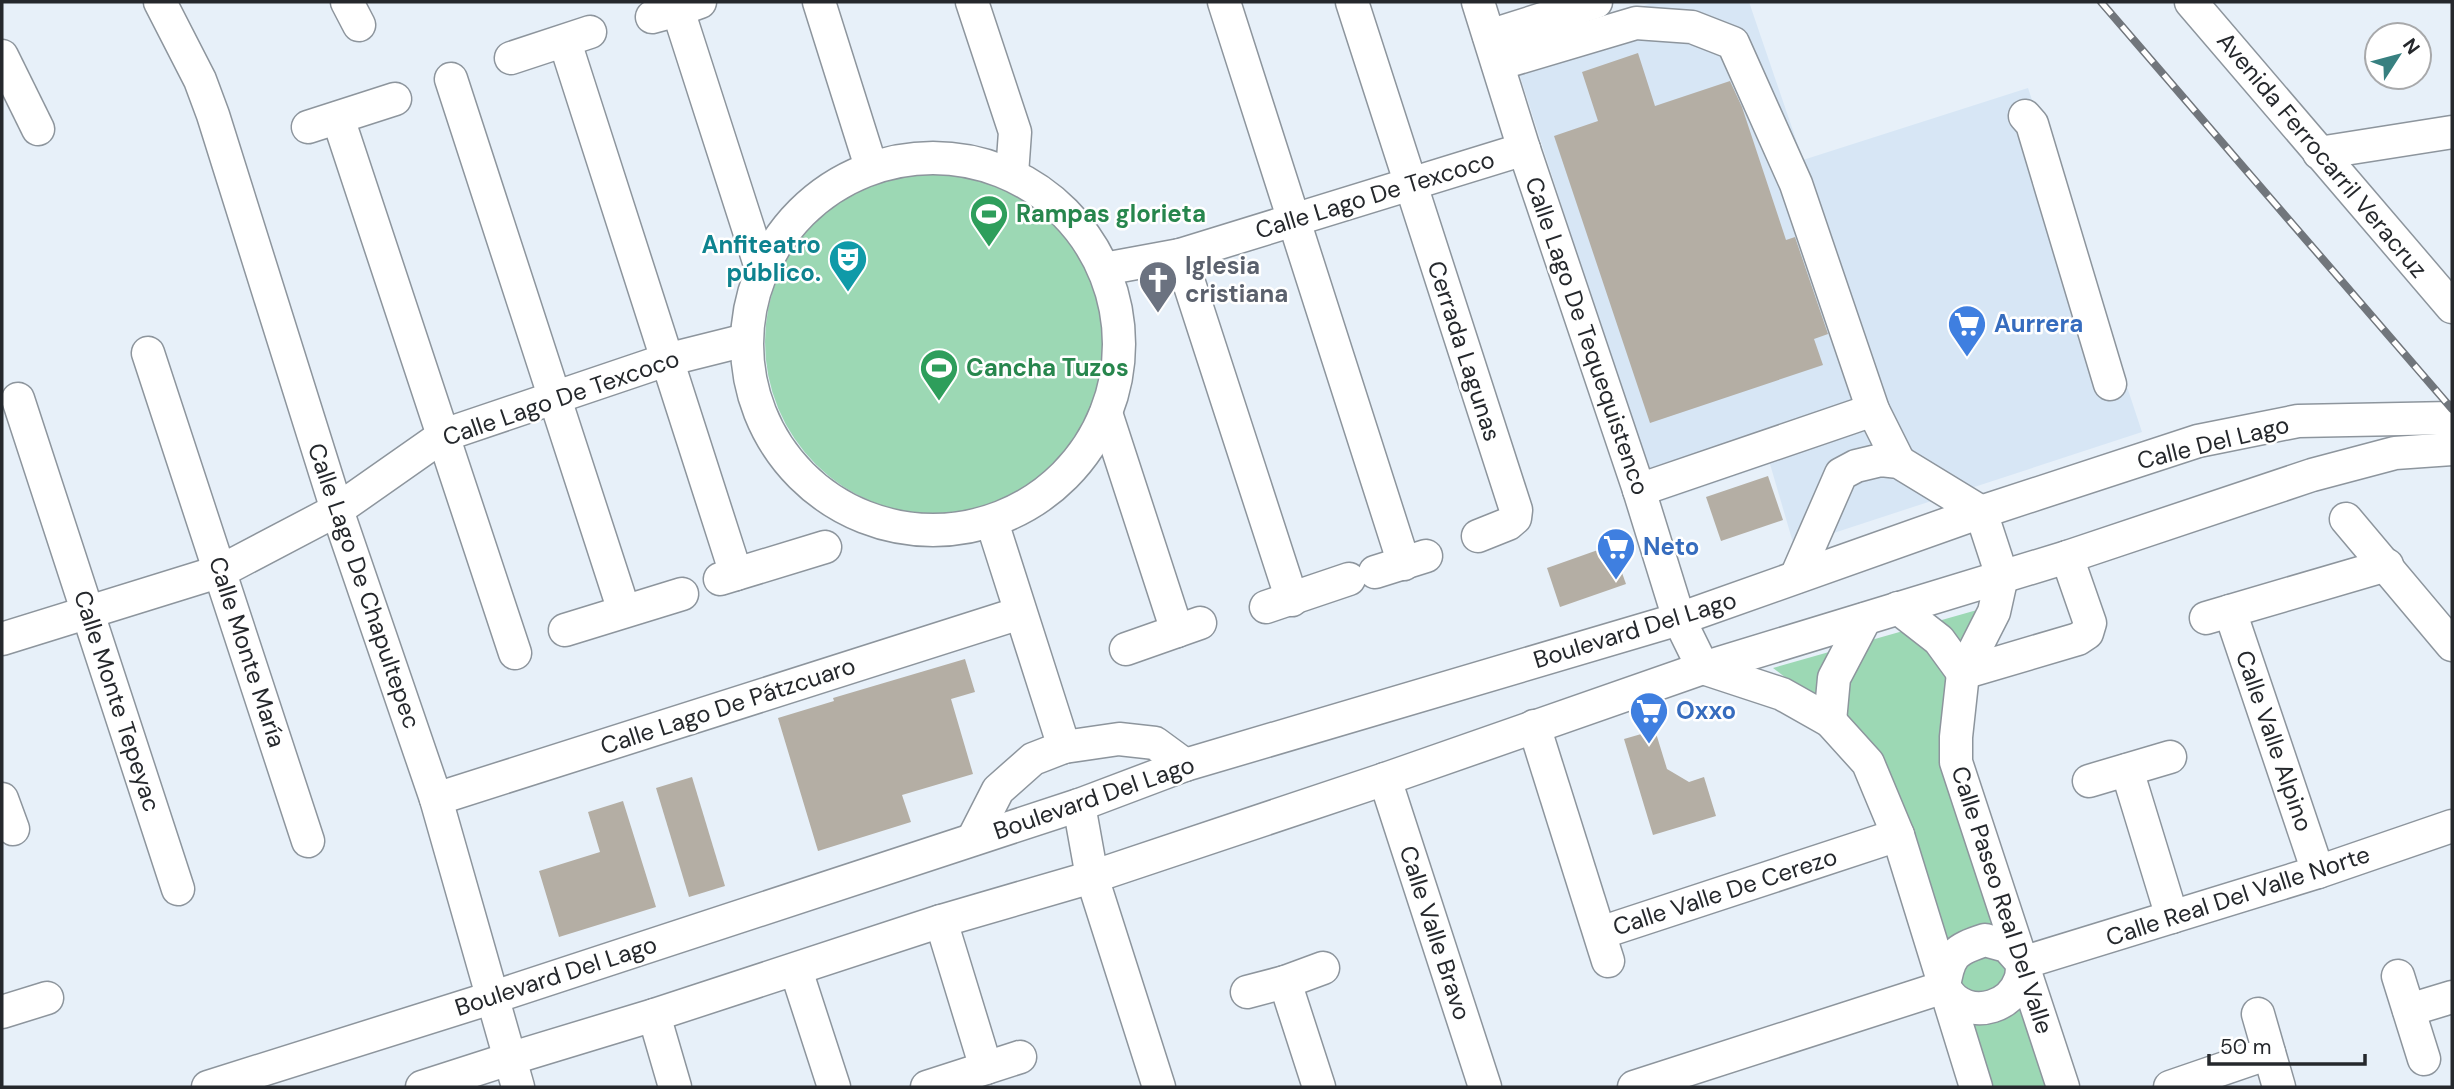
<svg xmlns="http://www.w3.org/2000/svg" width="2454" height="1089" viewBox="0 0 2454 1089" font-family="'DM Sans',sans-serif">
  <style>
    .built { fill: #d7e6f5 }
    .green { fill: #9cd8b4 }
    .building { fill: #b4aea4 }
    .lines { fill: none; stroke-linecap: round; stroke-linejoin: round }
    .minor-casing { stroke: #8d959d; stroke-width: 35 }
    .minor { stroke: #fff; stroke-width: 32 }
    .rail-casing { stroke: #71767c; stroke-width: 8 }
    .rail { stroke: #fff; stroke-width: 5; stroke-dasharray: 16; stroke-linecap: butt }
    .labels { text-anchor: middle; stroke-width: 5; stroke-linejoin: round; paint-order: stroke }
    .street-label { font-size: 24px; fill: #25282c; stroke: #fff }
    .leisure-label { font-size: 24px; font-weight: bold; fill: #27864d; stroke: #fff; text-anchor: start }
    .culture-label { font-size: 24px; font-weight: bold; fill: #0d838f; stroke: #fff; text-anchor: end }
    .worship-label { font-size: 24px; font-weight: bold; fill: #5b616d; stroke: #fff; text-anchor: start }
    .shop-label { font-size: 24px; font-weight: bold; fill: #366cbe; stroke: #fff; text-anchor: start }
  </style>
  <rect width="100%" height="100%" fill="#e7f0f9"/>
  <polygon class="built" points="1656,2 1749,2 1803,160 2028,88 2142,432 1794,546 1770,464 1657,503 1510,45"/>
  <g class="green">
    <circle cx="938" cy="342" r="173"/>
    <polygon points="1977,610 1951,672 1941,745 2052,1087 1993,1087 1888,773 1854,730 1773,668"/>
  </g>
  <g class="building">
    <polygon points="1638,53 1655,106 1730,81 1742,107 1786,240 1795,237 1828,334 1814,339 1823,365 1650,423 1554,136 1598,121 1582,72"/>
    <polygon points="1768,476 1783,520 1721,541 1706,497"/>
    <polygon points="1612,545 1626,584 1560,607 1547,568"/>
    <polygon points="965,659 975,692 951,699 973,774 902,795 911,822 818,851 778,718 834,701 833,698"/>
    <polygon points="1655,730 1667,769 1689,782 1704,777 1716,816 1653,835 1624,739"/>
    <polygon points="692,777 725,886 689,897 656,788"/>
    <polygon points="623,801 656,907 559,937 539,871 600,852 588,812"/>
  </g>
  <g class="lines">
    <g class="minor-casing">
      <g id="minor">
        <polyline points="160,2 200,80 213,115 337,510 436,799 518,1087"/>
        <polyline points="347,2 359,25"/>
        <polyline points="819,2 871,167"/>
        <polyline points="972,2 1015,132 1012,174"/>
        <polyline points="1224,2 1404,564"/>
        <polyline points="1352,2 1516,510 1515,518 1508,524 1478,536"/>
        <polyline points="1478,2 1524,149 1639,490 1679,619 1703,668 1782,694 1830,721 1868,763 1898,835 1976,1087"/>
        <polyline points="2191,2 2452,307"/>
        <polyline points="678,10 761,268"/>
        <polyline points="652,17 678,10 700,2"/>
        <polyline points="1489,36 1596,2"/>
        <polyline points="565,42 736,574"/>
        <polyline points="2,56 38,129"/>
        <polyline points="511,58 590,32"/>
        <polyline points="1498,64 1636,23 1692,27 1733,43 1796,184 1873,410 1899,462"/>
        <polyline points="451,79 624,611"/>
        <polyline points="2025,116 2032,124 2110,384"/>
        <polyline points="338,118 515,653"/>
        <polyline points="308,127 395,99"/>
        <polyline points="2319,153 2452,132"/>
        <circle cx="933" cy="344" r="186"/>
        <polyline points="1180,255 1292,600"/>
        <polyline points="1104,269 1180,255 1524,149"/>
        <polyline points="148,353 308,841"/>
        <polyline points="18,399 178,889"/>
        <polyline points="1106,413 1177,631"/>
        <polyline points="1639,490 1873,410"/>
        <polyline points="1981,512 2002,576 1994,612 1963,673 1956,737 1956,762 2063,1087"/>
        <polyline points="2346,519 2452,645"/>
        <polyline points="992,522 1064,747"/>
        <polyline points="1375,572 1426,556"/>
        <polyline points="1796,577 1841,474 1856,466 1881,460 1899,462 1981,512"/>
        <polyline points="720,579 825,547"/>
        <polyline points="1266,607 1349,579"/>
        <polyline points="1898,608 1939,640 1963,673 2078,639 2087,633 2090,623 2067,557"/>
        <polyline points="2230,611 2318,872"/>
        <polyline points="2206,618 2387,565"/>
        <polyline points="565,630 682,594"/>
        <polyline points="2,639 221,571 337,510 444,435 666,360 746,340"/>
        <polyline points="1126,649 1200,623"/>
        <polyline points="1830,721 1834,678 1865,619"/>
        <polyline points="1534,726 1608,961"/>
        <polyline points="2127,770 2172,917"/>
        <polyline points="1385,779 1485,1087"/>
        <polyline points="2089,781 2170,757"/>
        <polyline points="2,799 13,829"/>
        <polyline points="436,799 1020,613"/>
        <polyline points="1079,805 1092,877 1159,1087"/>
        <polyline points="973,839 998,790 1033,759 1064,747 1119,739 1155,743 1185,765"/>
        <polyline points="941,921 986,1068"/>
        <polyline points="1600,933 1898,835"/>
        <path d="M1985,940L2007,946L2022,963C2022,968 2022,975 2020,980C2011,1006 1977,1017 1955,1000C1951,997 1947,991 1944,987C1949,955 1954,950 1985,940Z"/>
        <polyline points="2022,963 2318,872 2452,826"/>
        <polyline points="796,970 834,1087"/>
        <polyline points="2398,976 2424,1059"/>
        <polyline points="1285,982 1319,1087"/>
        <polyline points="1247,992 1285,982 1323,968"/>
        <polyline points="2409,1010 2452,997"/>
        <polyline points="2,1012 47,998"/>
        <polyline points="2258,1014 2279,1087"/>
        <polyline points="654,1015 675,1087"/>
        <polyline points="208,1087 494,997 1079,805 1185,765 1679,619 1981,512 2198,441 2298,421 2452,418"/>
        <polyline points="422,1087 509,1059 654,1015 941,921 1092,877 1385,779 1703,668 2067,557 2312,475 2395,453 2452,449"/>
        <polyline points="927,1087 1020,1057"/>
        <polyline points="1634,1087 1944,987"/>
        <polyline points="2170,1087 2269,1053"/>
      </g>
    </g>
    <use href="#minor" class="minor"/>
    <g class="rail-casing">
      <polyline id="rail" points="2101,2 2452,409"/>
    </g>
    <use href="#rail" class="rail"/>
  </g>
  <defs>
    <g id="stadium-pin" transform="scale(2.0125)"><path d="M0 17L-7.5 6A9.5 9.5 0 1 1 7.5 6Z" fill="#2e9e5b" stroke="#fff"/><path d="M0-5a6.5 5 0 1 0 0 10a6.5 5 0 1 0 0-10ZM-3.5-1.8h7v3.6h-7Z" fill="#fff"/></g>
    <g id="theatre-pin" transform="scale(2.0125)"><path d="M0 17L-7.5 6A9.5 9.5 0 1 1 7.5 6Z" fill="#0f9aa8" stroke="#fff"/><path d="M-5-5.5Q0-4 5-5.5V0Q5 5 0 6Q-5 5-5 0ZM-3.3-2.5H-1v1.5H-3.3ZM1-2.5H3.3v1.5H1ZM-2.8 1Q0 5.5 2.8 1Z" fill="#fff"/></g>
    <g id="church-pin" transform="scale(2.0125)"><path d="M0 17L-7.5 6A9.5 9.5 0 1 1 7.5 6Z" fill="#6b7280" stroke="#fff"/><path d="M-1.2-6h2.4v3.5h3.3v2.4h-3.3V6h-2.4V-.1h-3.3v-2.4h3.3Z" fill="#fff"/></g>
    <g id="supermarket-pin" transform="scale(2.0125)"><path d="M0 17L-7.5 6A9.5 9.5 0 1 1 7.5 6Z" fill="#3f7fe0" stroke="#fff"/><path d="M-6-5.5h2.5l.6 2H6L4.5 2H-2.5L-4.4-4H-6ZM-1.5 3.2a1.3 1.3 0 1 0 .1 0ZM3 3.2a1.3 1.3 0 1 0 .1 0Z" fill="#fff"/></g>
  </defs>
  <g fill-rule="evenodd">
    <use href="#stadium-pin" x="989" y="214"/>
    <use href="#theatre-pin" x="848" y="259"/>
    <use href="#church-pin" x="1158" y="280"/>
    <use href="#supermarket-pin" x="1967" y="324"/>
    <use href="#stadium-pin" x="939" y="368"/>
    <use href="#supermarket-pin" x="1616" y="547"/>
    <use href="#supermarket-pin" x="1649" y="711"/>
  </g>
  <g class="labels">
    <g class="street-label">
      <text transform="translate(2322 155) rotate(50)" y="8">Avenida Ferrocarril Veracruz</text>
      <text transform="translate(1375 195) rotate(-17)" y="8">Calle Lago De Texcoco</text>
      <text transform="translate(1587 336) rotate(71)" y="8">Calle Lago De Tequequistenco</text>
      <text transform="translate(1464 351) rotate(72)" y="8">Cerrada Lagunas</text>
      <text transform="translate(561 398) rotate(-19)" y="8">Calle Lago De Texcoco</text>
      <text transform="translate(2213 443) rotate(-14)" y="8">Calle Del Lago</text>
      <text transform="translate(364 586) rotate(71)" y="8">Calle Lago De Chapultepec</text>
      <text transform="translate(1635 630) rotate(-17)" y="8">Boulevard Del Lago</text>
      <text transform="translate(247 652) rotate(72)" y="8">Calle Monte María</text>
      <text transform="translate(117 701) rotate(72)" y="8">Calle Monte Tepeyac</text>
      <text transform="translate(728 706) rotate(-18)" y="8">Calle Lago De Pátzcuaro</text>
      <text transform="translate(2274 741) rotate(71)" y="8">Calle Valle Alpino</text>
      <text transform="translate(1094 798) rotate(-19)" y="8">Boulevard Del Lago</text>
      <text transform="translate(1725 892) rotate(-18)" y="8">Calle Valle De Cerezo</text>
      <text transform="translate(2238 896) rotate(-18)" y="8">Calle Real Del Valle Norte</text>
      <text transform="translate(2002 900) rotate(72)" y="8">Calle Paseo Real Del Valle</text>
      <text transform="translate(1435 933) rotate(72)" y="8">Calle Valle Bravo</text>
      <text transform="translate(556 976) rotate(-18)" y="8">Boulevard Del Lago</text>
    </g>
    <g class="leisure-label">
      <text x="1016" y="222">Rampas glorieta</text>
      <text x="966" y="376">Cancha Tuzos</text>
    </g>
    <g class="culture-label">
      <text x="821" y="253">Anfiteatro<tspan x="821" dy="28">público.</tspan></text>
    </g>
    <g class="worship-label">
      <text x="1185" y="274">Iglesia<tspan x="1185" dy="28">cristiana</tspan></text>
    </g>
    <g class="shop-label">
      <text x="1994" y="332">Aurrera</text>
      <text x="1643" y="555">Neto</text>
      <text x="1676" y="719">Oxxo</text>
    </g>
  </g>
  <rect width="2454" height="1089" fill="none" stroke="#25282c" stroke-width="7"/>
  <g transform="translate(2398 56) rotate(54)"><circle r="33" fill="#ffffff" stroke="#a8a9ab" stroke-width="2"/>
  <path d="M0-5L12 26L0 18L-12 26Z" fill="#378080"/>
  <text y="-10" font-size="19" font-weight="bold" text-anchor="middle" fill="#25282c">N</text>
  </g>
  <path d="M2209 1054v10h156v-10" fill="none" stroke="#25282c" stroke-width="3.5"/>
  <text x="2220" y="1054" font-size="21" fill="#25282c" stroke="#ffffff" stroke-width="5" paint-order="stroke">50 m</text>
</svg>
